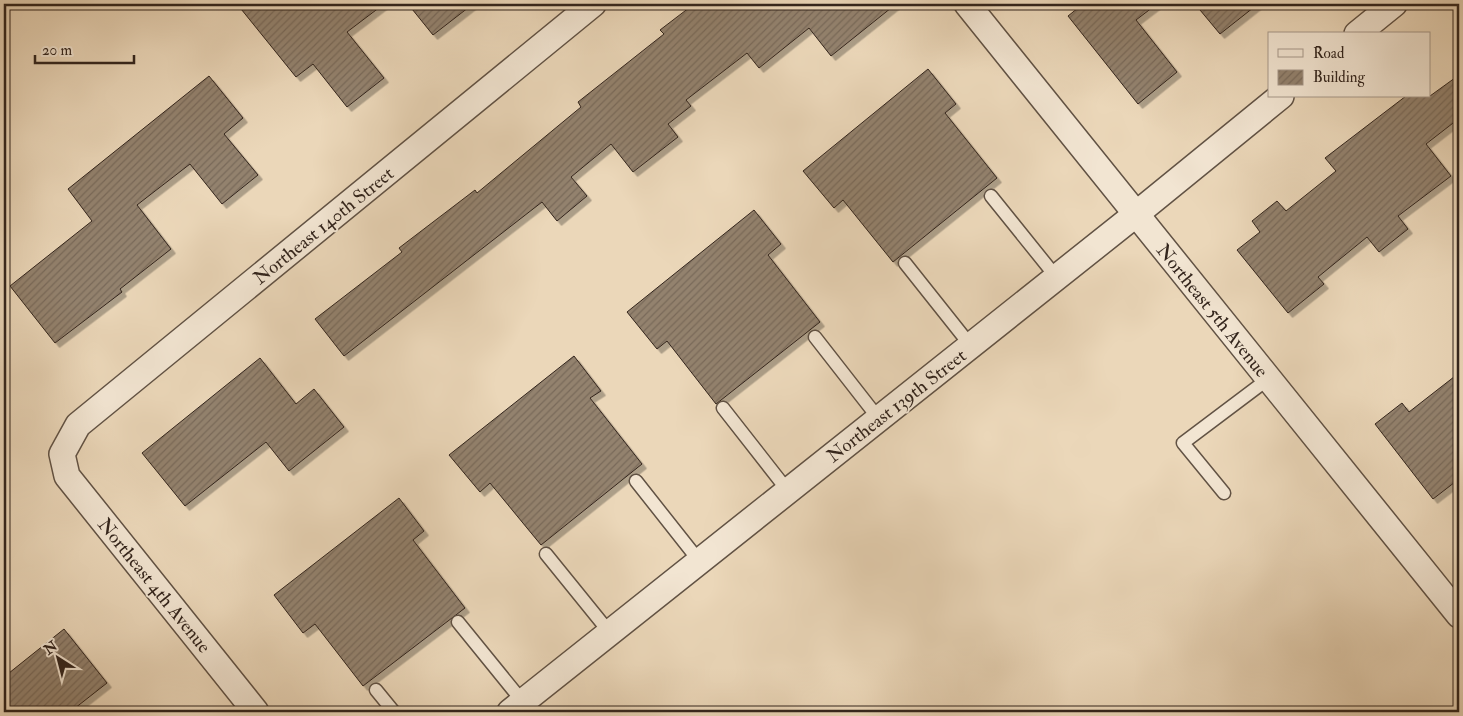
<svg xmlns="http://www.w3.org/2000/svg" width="1463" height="716" viewBox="0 0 1463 716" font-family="'IM FELL Double Pica',serif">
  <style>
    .building { fill: url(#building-hatch); stroke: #33251d; filter: url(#shadow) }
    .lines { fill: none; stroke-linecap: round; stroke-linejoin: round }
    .service-casing { stroke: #615244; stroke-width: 15 }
    .minor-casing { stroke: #615244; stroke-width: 28 }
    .service { stroke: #f2e5d2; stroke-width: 12 }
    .minor { stroke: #f2e5d2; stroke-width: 25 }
    .labels { text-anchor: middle; stroke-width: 4; stroke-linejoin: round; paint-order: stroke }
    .street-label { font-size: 19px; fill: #33251d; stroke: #f2e5d2 }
  </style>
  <defs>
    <pattern id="building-hatch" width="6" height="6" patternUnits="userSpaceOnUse" patternTransform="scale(1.25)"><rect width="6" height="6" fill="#93826e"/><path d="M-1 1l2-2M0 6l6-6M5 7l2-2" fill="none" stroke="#796a5a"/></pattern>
    <filter id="shadow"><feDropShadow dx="4.5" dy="4.5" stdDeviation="0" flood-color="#0004"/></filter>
  </defs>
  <rect width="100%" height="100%" fill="#ebd7b9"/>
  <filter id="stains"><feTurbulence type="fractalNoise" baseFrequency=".004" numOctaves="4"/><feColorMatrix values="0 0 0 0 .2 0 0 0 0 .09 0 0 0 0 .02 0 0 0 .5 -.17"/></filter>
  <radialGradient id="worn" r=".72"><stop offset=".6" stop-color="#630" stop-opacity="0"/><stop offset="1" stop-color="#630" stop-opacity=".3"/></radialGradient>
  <g class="building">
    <polygon points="237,4 384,4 347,32 384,78 347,107 313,64 296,77"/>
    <polygon points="408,4 473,4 433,35"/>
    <polygon points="694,4 896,4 831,56 809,28 759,68 747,53 686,100 691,106 668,124 678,137 633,172 611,144 571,177 587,196 557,221 542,202 344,356 315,319 402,252 399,248 475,190 477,193 581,107 578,102 664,34 660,30"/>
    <polygon points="1083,4 1157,4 1136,20 1177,72 1138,104 1068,16"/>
    <polygon points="1195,4 1258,4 1220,34"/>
    <polygon points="928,69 956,104 945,113 997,178 893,262 843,200 834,208 803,171"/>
    <polygon points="1459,75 1459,115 1457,120 1426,144 1451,176 1398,216 1408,229 1379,252 1367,237 1318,277 1324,284 1288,313 1237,250 1260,232 1252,221 1277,201 1286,211 1336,171 1325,158 1406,96 1430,96"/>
    <polygon points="209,76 243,118 224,134 258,175 222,204 190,164 137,205 171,249 120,289 122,292 55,343 10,286 92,221 68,189"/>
    <polygon points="754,210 781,244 768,255 820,322 716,404 667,341 657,349 627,312"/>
    <polygon points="574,356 601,391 590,398 642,464 541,545 490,483 480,492 449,455"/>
    <polygon points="260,358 296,404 314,389 344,427 289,471 266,442 185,506 142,453"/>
    <polygon points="1459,373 1459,479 1433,499 1375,424 1402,403 1409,412"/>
    <polygon points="399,498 424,531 413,540 465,608 363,686 315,624 303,633 274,595"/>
    <polygon points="64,629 107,683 70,712 4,712 4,677"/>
  </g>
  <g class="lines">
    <g class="service-casing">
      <g id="service">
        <polyline points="991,196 1057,278"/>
        <polyline points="905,263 971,346"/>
        <polyline points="815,337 879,419"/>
        <polyline points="723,408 788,491"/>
        <polyline points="636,481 700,562"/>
        <polyline points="1224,493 1183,443 1268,379"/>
        <polyline points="546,554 610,633"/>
        <polyline points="458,622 523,702"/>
        <polyline points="376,690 394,712"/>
      </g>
    </g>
    <g class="minor-casing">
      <g id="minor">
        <polyline points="967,4 1459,615"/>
        <polyline points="1357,34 1394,4"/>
        <polyline points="256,712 67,476 62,454 78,425 593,4"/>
        <polyline points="510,712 1135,215 1281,96"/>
      </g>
    </g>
    <use href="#service" class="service"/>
    <use href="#minor" class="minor"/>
  </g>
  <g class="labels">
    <g class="street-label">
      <text transform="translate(323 225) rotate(-39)" y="7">Northeast 140th Street</text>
      <text transform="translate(1213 310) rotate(51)" y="7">Northeast 5th Avenue</text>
      <text transform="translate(896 405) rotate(-38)" y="7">Northeast 139th Street</text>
      <text transform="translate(155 585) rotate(51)" y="7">Northeast 4th Avenue</text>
    </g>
  </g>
  <rect width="1463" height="716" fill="none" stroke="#ebd7b9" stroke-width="20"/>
  <rect x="5" y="5" width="1453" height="706" fill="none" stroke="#33251d" stroke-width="2.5"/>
  <rect x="10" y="10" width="1443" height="696" fill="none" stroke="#33251d"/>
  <rect x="1268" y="32" width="162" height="65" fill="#f2e5d2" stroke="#a6988a"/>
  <rect x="1278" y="49" width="25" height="8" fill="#f2e5d2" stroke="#a6988a"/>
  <text x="1313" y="58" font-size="15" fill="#33251d">Road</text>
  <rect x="1278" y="70" width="25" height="15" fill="url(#building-hatch)" stroke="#a6988a"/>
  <text x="1313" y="82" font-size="15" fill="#33251d">Building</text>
  <g transform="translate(58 658) rotate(324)" stroke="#f2e5d2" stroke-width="4" paint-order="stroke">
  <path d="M0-4L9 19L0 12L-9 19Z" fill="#33251d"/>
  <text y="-8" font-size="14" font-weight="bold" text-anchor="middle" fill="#33251d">N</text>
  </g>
  <path d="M35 55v8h99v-8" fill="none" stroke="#33251d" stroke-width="2.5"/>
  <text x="42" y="55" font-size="15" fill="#33251d" stroke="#f2e5d2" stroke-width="4" paint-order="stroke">20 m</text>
  <rect width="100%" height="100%" filter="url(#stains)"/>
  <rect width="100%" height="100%" fill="url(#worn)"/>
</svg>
